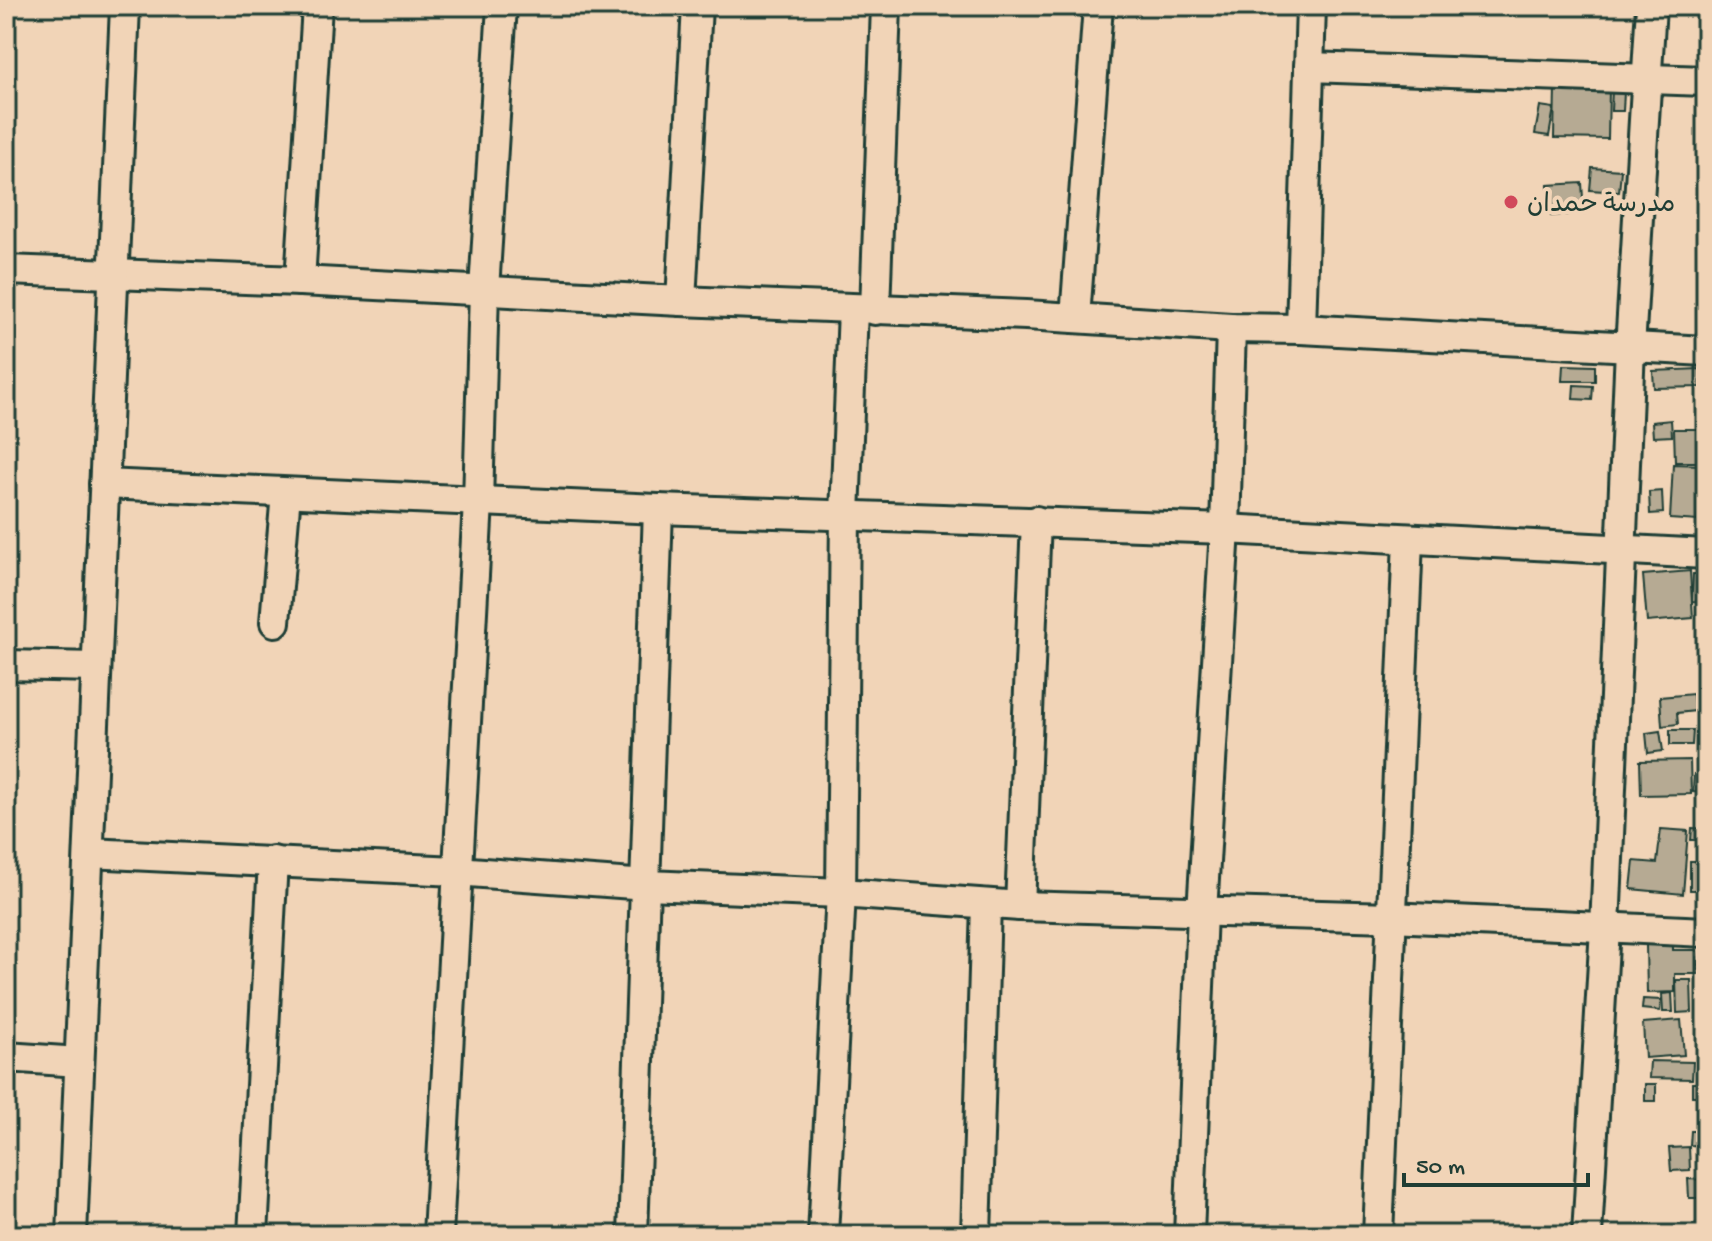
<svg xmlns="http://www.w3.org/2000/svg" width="1712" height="1241" viewBox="0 0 1712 1241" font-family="'Gochi Hand','Playpen Sans Arabic',sans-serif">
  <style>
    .building { fill: #b6aa93; stroke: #1f3d34; stroke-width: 2 }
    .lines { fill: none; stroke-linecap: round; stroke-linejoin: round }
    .minor-casing { stroke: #1f3d34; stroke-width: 34 }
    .minor { stroke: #f1d4b7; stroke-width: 28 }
    .poi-dot { fill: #d1495b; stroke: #f1d4b7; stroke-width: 3 }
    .labels { text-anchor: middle; stroke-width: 8; stroke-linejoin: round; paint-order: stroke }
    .poi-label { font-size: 26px; fill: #1f3d34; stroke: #f1d4b7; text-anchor: start }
  </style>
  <rect width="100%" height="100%" fill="#f1d4b7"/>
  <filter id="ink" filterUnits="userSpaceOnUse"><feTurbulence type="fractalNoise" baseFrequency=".0125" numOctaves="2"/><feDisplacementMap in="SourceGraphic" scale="16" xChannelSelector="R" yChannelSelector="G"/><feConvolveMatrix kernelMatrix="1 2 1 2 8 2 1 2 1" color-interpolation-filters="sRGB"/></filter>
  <g filter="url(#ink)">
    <g class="building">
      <polygon points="1555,86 1609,88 1608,139 1554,138"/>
      <polygon points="1612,90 1624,91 1623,111 1611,111"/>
      <polygon points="1540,106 1554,108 1549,136 1535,134"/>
      <polygon points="1592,168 1621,170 1619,192 1590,190"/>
      <polygon points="1582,183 1584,213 1551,216 1548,185"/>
      <polygon points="1563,365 1595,366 1595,381 1562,381"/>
      <polygon points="1700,369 1701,387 1654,388 1653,371"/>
      <polygon points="1574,385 1593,386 1592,400 1573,399"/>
      <polygon points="1671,420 1672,436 1653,437 1652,422"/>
      <polygon points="1674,429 1702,429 1703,462 1675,462"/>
      <polygon points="1673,464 1702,465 1698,521 1670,519"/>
      <polygon points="1662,491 1663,513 1650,514 1649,492"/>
      <polygon points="1690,571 1693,618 1647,622 1643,575"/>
      <polygon points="1693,574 1706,574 1706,602 1692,601"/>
      <polygon points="1693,694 1695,711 1677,713 1678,724 1662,726 1660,697"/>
      <polygon points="1670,730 1693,730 1692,745 1670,745"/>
      <polygon points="1660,731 1663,751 1648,753 1646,733"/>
      <polygon points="1690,760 1691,794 1641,795 1640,761"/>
      <polygon points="1694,774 1706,775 1706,793 1693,792"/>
      <polygon points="1692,828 1706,829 1706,840 1691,840"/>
      <polygon points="1661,829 1688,831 1683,894 1631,889 1634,861 1657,863"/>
      <polygon points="1690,861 1701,861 1700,890 1690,890"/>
      <polygon points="1646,945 1673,945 1673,950 1697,950 1698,974 1675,974 1675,992 1647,993"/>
      <polygon points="1676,980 1691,980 1692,1012 1677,1013"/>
      <polygon points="1672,993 1673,1012 1663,1012 1662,994"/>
      <polygon points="1643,999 1661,1000 1660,1011 1642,1009"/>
      <polygon points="1681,1020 1684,1055 1645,1058 1643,1023"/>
      <polygon points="1701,1020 1706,1020 1706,1067 1699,1066"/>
      <polygon points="1650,1061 1693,1062 1692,1079 1649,1078"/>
      <rect x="1692" y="1083" width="14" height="13"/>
      <rect x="1645" y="1084" width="11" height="17"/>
      <polygon points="1691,1131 1706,1131 1706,1146 1690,1145"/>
      <polygon points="1689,1147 1690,1170 1671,1171 1669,1148"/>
      <polygon points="1688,1179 1704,1180 1704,1198 1689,1198"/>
    </g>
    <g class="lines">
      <g class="minor-casing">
        <g id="minor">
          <polyline points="1309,67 1706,81"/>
          <polyline points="6,270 300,281 681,301 1026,315 1231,328 1301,329 1706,351"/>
          <polyline points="300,281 317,6"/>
          <polyline points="681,301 697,6"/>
          <polyline points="875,310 886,6"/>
          <polyline points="1075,318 1098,6"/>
          <polyline points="1301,329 1311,6"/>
          <polyline points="104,484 658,509 1225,529 1706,554"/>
          <polyline points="275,622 286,493"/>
          <polyline points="6,665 96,667"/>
          <polyline points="89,853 456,871 647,885 841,893 1020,906 1391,917 1706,932"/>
          <polyline points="1020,906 1036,521"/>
          <polyline points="6,1057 79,1062"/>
          <polyline points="72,1235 125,6"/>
          <polyline points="253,1235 273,861"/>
          <polyline points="438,1235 478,502 484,290 502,6"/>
          <polyline points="633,1235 658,509"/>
          <polyline points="823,1235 841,893 845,515 853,309"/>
          <polyline points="976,1235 986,904"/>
          <polyline points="1189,1235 1202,912 1225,529 1231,328"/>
          <polyline points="1378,1235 1408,540"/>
          <polyline points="1587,1235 1605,928 1630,348 1651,6"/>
        </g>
      </g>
      <use href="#minor" class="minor"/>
    </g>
  </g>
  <circle class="poi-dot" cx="1511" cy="202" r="8"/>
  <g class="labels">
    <g class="poi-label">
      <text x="1527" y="211">مدرسة حمدان</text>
    </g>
  </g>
  <rect width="1712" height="1241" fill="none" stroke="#f1d4b7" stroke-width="32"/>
  <rect x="16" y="16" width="1680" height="1209" fill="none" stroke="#1f3d34" stroke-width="3" filter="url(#ink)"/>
  <path d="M1404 1173v12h184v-12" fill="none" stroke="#1f3d34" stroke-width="4"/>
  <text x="1416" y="1173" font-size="24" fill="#1f3d34" stroke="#f1d4b7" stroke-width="6" paint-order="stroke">50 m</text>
</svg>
